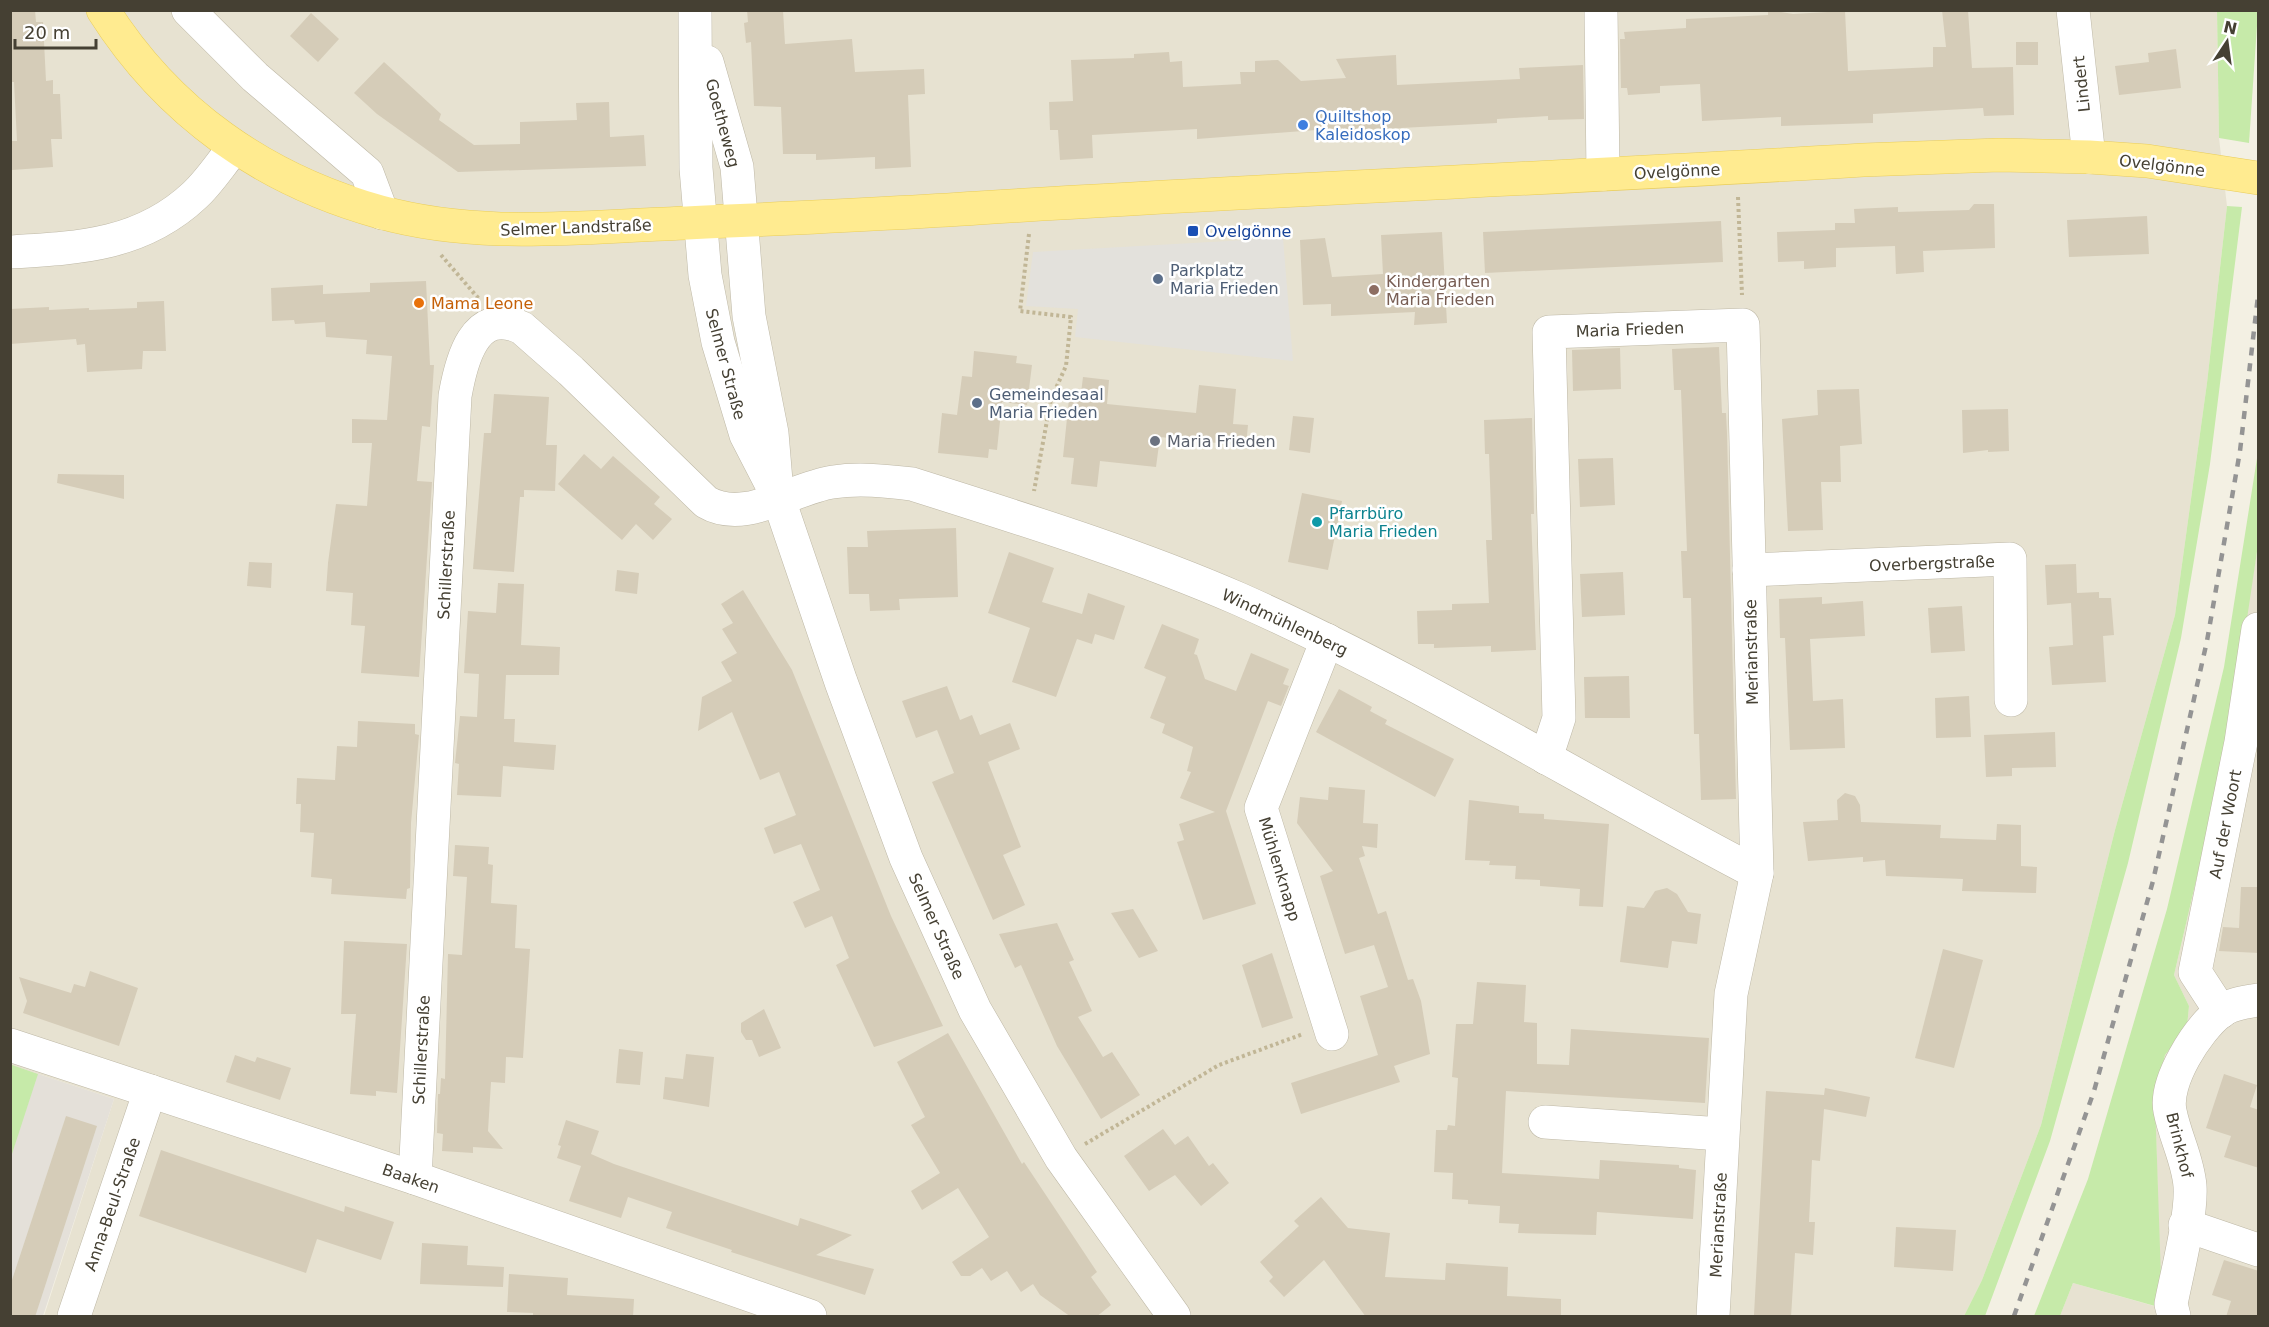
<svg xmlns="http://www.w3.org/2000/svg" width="2269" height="1327" viewBox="0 0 2269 1327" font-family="'DejaVu Sans',sans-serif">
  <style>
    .residential { fill: #e7e2d1 }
    .industrial { fill: #e4e0d9 }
    .green { fill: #c6eaa9 }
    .parking { fill: #e3e1dc }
    .building { fill: #d5ccb8 }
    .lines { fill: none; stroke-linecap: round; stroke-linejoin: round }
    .minor-casing { stroke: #beb8a6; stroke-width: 34 }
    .major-casing { stroke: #e9cd5b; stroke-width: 34 }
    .path { stroke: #c1b696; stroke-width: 4; stroke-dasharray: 3 3; stroke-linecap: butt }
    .minor { stroke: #fff; stroke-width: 33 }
    .major { stroke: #ffeb90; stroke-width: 33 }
    .rail { stroke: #949494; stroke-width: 4.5; stroke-dasharray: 8 8; stroke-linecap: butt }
    .shop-dot { fill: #3f7fe0; stroke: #fff; stroke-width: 2 }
    .transit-dot { fill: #1a4fb4; stroke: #fff; stroke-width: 2 }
    .service-dot { fill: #5c6f8a; stroke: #fff; stroke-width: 2 }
    .education-dot { fill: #8d6e63; stroke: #fff; stroke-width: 2 }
    .food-dot { fill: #e8710a; stroke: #fff; stroke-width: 2 }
    .worship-dot { fill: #6b7280; stroke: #fff; stroke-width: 2 }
    .culture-dot { fill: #0f9aa8; stroke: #fff; stroke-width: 2 }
    .labels { text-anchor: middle; stroke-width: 5; stroke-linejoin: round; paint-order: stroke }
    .street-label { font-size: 16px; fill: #454033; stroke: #fff }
    .shop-label { font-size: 16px; fill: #366cbe; stroke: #fff; text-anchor: start }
    .transit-label { font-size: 16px; fill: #164399; stroke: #fff; text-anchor: start }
    .service-label { font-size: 16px; fill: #4e5e75; stroke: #fff; text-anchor: start }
    .education-label { font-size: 16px; fill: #785e54; stroke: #fff; text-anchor: start }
    .food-label { font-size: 16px; fill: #c56008; stroke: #fff; text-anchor: start }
    .worship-label { font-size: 16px; fill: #5b616d; stroke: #fff; text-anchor: start }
    .culture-label { font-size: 16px; fill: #0d838f; stroke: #fff; text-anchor: start }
  </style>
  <rect width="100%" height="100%" fill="#f3f0e3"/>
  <g class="residential">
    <polygon points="11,11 2217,11 2219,138 2227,206 2207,383 2175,615 2115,830 2041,1125 1982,1280 1964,1316 44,1316 114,1099 11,1065"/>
    <polygon points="2258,545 2258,1316 2060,1316 2073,1283 2161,1308 2155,1100 2165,1055 2187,1027 2189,1006 2174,975 2220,778"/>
  </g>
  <polygon class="industrial" points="11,1065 114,1099 43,1316 11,1316"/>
  <g class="green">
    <polygon points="2217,11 2258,11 2249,143 2219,138"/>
    <polygon points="2227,206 2242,207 2210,464 2181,638 2128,863 2050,1141 1985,1316 1964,1316 1982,1280 2041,1125 2115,830 2175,615 2207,383"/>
    <polygon points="2258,452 2258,545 2238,679 2220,778 2174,975 2189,1006 2187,1027 2165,1055 2155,1100 2162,1308 2073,1283 2060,1316 2034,1316 2088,1179 2167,909 2224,667"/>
    <polygon points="12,1065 38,1074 11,1157 10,1069"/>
  </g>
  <polygon class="parking" points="1283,238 1293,361 1075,337 1078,309 1026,306 1033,252"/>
  <g class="building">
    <polygon points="10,10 35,10 36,22 43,22 46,81 53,80 53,94 60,94 62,139 51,139 53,167 12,170 11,141 17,141 14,82 10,82"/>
    <polygon points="747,10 783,10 785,44 852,39 855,72 924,69 925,94 908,95 911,167 875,169 875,157 816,160 816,154 783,154 781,107 754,106 751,42 746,43 744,23 748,22"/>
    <polygon points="1768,10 1793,14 1845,11 1848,71 1933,67 1933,47 1946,47 1942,10 1968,10 1972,68 2013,67 2014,115 1984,116 1983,108 1873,114 1873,123 1781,126 1781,117 1702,121 1700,84 1660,86 1660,93 1628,95 1627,88 1621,88 1620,39 1625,39 1624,32 1686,28 1686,19 1768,15"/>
    <polygon points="311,13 339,39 318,62 290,36"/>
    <rect x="2016" y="42" width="22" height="23"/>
    <polygon points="2176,49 2181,88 2119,95 2115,66 2149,62 2148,53"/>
    <polygon points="1169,52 1170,62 1182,61 1183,87 1241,84 1240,72 1255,72 1255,61 1278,60 1301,81 1346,78 1336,59 1396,55 1397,85 1520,79 1519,68 1583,65 1584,119 1548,120 1548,116 1497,119 1497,123 1343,131 1343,128 1197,139 1197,129 1092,135 1093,158 1060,160 1058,130 1050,130 1049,102 1073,101 1071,60 1134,58 1134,54"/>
    <polygon points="384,62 441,114 439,120 474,145 520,144 520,122 577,120 576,103 609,102 610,137 644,135 646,166 458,172 377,114 354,93"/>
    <polygon points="1974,204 1994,204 1995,248 1923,251 1924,272 1896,274 1895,246 1836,248 1836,267 1804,269 1804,261 1778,262 1777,232 1835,230 1835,223 1855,223 1854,209 1898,207 1898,212 1969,210"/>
    <polygon points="2147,216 2149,254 2069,257 2067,220"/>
    <polygon points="1721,221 1723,262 1485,273 1483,232"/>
    <polygon points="1442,232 1447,323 1414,325 1415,312 1331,316 1331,304 1303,305 1300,240 1325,238 1332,277 1383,274 1381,235"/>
    <polygon points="426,281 430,365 434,365 430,427 422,426 417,481 432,482 419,677 361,673 365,626 351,625 353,593 326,591 328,563 336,504 367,506 372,443 352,443 352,419 387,420 392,356 366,354 367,340 326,337 325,322 295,324 294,320 272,321 271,288 323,285 323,294 370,292 370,283"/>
    <polygon points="164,301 166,351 143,351 142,369 87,372 85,344 77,345 76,339 10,344 10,309 49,307 49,310 89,308 89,310 137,308 137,302"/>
    <polygon points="1719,347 1722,413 1726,413 1727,433 1736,799 1701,800 1699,734 1694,734 1691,598 1683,598 1681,551 1687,551 1681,390 1674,390 1672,349"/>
    <polygon points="1620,348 1621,389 1573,391 1572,350"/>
    <polygon points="974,351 1017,356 1016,363 1032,365 1027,405 1002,402 997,450 989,449 988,458 938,453 942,413 957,415 962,376 972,377"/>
    <polygon points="1083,377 1109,380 1107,404 1196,413 1199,385 1236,389 1233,424 1248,425 1246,446 1160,437 1156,467 1100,461 1097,487 1071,484 1074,458 1063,457 1069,399 1080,401"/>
    <polygon points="1859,389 1862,444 1840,446 1841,482 1821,482 1823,530 1788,531 1782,419 1818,415 1817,390"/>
    <polygon points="494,394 549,397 546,445 557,445 555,491 524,490 524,497 520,497 514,572 473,569 484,433 491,433"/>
    <polygon points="2008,409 2009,451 1988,452 1988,450 1963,453 1962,410"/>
    <polygon points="1293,416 1314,418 1310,453 1289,450"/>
    <polygon points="1532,418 1534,514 1531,514 1536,650 1491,652 1491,646 1434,648 1434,644 1418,644 1417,611 1452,610 1452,604 1489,603 1486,540 1492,540 1489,454 1485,454 1484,420"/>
    <polygon points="584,454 601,469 613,456 660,497 654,504 672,519 653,540 636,524 622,540 558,484"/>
    <polygon points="1613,458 1615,505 1580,507 1578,459"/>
    <polygon points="58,474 124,475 124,499 57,483"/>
    <polygon points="1302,493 1342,501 1328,570 1288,562"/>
    <polygon points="956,528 958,597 899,599 900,610 870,611 869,594 849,594 847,547 868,547 867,531"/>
    <polygon points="1009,552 1054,568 1042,602 1082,614 1088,593 1125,606 1114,640 1095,634 1092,644 1077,639 1056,697 1012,682 1030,628 988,613"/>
    <polygon points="249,562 272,563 271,588 247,586"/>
    <polygon points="2076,564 2077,593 2099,592 2099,598 2111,598 2114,635 2103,636 2106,682 2052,685 2049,647 2073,645 2071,603 2047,605 2045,565"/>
    <polygon points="617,570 639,573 637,594 615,591"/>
    <polygon points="1623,572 1625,615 1582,617 1580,574"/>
    <polygon points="498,583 524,584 521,645 560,647 559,675 506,675 504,719 515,719 514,742 556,745 554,770 503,766 501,797 457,795 459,764 455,763 460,716 477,717 479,674 464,673 468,611 496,613"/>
    <polygon points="743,590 792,670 891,916 943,1026 874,1047 836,965 849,958 832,916 805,928 793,902 820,890 801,844 774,854 764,828 796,815 779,772 760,780 732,712 698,731 702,697 732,681 721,662 737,653 722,629 733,623 721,604"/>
    <polygon points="1822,597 1822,604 1863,601 1865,636 1810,639 1813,701 1843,699 1845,748 1790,750 1785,638 1780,638 1779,599"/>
    <polygon points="1962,606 1965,651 1931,653 1928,608"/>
    <polygon points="1162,624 1199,639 1194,654 1197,655 1205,679 1236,691 1251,653 1289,669 1283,684 1289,686 1281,706 1268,701 1226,811 1256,904 1203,920 1177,842 1184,840 1179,824 1215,812 1180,798 1191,772 1187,771 1193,747 1162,733 1165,724 1150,718 1166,677 1144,668"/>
    <polygon points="1629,676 1630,718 1585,718 1584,677"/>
    <polygon points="947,686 960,720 972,715 980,735 1010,723 1020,749 988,762 1021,847 1003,855 1025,905 993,920 932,782 954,773 937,730 916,738 902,701"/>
    <polygon points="1339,689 1372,707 1370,711 1387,720 1385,724 1454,759 1435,797 1316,732"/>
    <polygon points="1969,696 1971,737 1936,738 1935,698"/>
    <polygon points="358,721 415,724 415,734 419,735 411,823 410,888 407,889 406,899 331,894 332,879 311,877 314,833 300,832 301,804 296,804 297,778 335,780 337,746 357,747"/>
    <polygon points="2055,732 2056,767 2012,768 2012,776 1986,777 1984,735"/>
    <polygon points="1329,787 1365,790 1363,823 1378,824 1377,848 1362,846 1365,856 1359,858 1378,914 1386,911 1408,980 1413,979 1421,1001 1430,1054 1394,1066 1400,1082 1301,1114 1291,1083 1378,1055 1360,996 1388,987 1374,945 1345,954 1320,876 1333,871 1297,823 1300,797 1328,800"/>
    <polygon points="1845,793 1855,796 1860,805 1861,822 1941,825 1940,838 1996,840 1997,824 2021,825 2021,866 2037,867 2036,893 1962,891 1963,879 1886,876 1885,860 1863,862 1863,857 1808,861 1803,822 1838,820 1837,800"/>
    <polygon points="1469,800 1519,806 1519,813 1544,814 1544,819 1609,824 1603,907 1579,906 1580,889 1540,886 1540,880 1515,879 1516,866 1489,865 1490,861 1465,860"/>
    <polygon points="455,845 489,847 488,864 493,865 491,903 517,905 515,948 530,949 523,1058 506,1057 505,1083 491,1082 488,1131 503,1149 473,1147 473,1153 442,1151 443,1134 437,1133 438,1094 440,1094 441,1078 445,1079 448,954 462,955 467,877 453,876"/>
    <polygon points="2241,887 2259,887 2259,953 2219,951 2223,927 2239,928"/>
    <polygon points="1667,888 1677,894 1688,912 1701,914 1697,944 1672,941 1668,968 1620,962 1627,906 1644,908 1655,891"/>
    <polygon points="1133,909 1158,951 1139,958 1111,913"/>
    <polygon points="1057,923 1074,960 1069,962 1092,1011 1078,1017 1103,1057 1112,1052 1140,1095 1101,1119 1057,1046 1021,965 1015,968 999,934"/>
    <polygon points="344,941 407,944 397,1093 376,1091 376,1096 350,1094 356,1014 341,1014"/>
    <polygon points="1943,949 1983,960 1954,1068 1915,1058"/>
    <polygon points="1272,953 1293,1018 1262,1028 1242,965"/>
    <polygon points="90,971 138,988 119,1046 23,1013 27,1001 19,977 71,993 74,984 85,987"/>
    <polygon points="1477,982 1526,985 1524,1022 1537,1023 1537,1064 1569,1065 1571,1029 1709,1038 1705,1103 1506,1091 1502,1173 1599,1179 1600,1160 1679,1165 1679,1168 1696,1170 1693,1219 1597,1212 1596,1235 1518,1233 1519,1224 1499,1223 1500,1206 1468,1204 1468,1200 1452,1199 1453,1173 1434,1172 1436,1130 1447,1130 1448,1125 1455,1126 1458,1078 1452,1077 1456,1024 1473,1024"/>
    <polygon points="764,1009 781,1048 759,1057 752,1040 746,1040 741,1032 741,1023"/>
    <polygon points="948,1033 1022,1164 1024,1162 1097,1272 1091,1277 1111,1305 1096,1317 1071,1317 1040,1295 1033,1284 1021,1292 1007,1271 991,1281 982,1268 970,1276 961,1276 952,1262 989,1237 958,1188 922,1210 911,1191 940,1173 911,1125 925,1117 897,1062"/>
    <polygon points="619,1049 643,1052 640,1085 616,1083"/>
    <polygon points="686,1054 714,1057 709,1107 663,1099 665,1077 683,1079"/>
    <polygon points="235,1055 255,1062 257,1057 291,1068 280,1100 226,1082"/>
    <polygon points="2224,1074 2257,1085 2250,1107 2259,1110 2259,1168 2224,1157 2231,1136 2206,1128"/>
    <polygon points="1825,1088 1870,1097 1866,1117 1824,1109 1820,1161 1812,1160 1809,1222 1815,1222 1813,1255 1795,1253 1791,1317 1754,1315 1766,1091 1824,1095"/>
    <polygon points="66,1116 97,1126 35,1317 10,1317 10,1286"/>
    <polygon points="566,1120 599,1131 591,1154 614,1164 798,1226 800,1218 852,1235 816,1255 874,1269 865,1295 731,1252 732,1250 666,1228 672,1212 628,1197 621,1218 569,1201 581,1166 557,1158 561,1146 558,1145"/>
    <polygon points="1163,1129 1175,1145 1188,1136 1209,1166 1213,1163 1229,1183 1201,1206 1175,1175 1149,1191 1124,1156"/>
    <polygon points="161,1150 344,1212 345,1206 394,1222 381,1260 317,1239 306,1273 139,1216"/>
    <polygon points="1321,1197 1348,1228 1390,1233 1385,1277 1445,1280 1446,1263 1508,1267 1507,1296 1561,1299 1561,1317 1366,1317 1324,1260 1284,1297 1269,1281 1273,1277 1260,1262 1299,1226 1294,1221"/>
    <polygon points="1896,1227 1956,1230 1953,1271 1894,1267"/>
    <polygon points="422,1243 468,1246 467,1265 504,1267 503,1287 420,1284"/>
    <polygon points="2224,1260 2259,1271 2259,1317 2226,1317 2231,1301 2212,1295"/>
    <polygon points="509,1274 568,1278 567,1295 634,1299 633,1317 533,1317 533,1313 507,1312"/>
  </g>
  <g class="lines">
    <g class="minor-casing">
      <g id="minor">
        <polyline points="188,10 255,77 367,173 382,213"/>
        <polyline points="695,10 696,168 705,275 718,342 746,435 778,497 841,682 906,858 975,1010 1061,1158 1174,1316"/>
        <polyline points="1601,10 1603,174"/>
        <polyline points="2073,10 2089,157"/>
        <polyline points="707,62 737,167 749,316 772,433 776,481"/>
        <path d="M10,252C80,248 142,245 195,195C210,181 221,163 234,148"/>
        <polyline points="1749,570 2010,559 2011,700"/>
        <polyline points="1327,640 1261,808 1332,1034"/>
        <polyline points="1546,758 1559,718 1549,332 1743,325 1757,873 1731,994 1713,1316"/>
        <polyline points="2221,1012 2195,972 2241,742 2258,629"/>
        <polyline points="10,1045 415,1178 810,1316"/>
        <polyline points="1545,1122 1722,1134"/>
        <path d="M415,1178L455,396C461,362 474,305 522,328L571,371L706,502C745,525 792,488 833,482C859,478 886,481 912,484C1022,519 1133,553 1239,599C1417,678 1584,783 1757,873"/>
        <polyline points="2185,1225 2258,1250"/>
        <polyline points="74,1316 150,1091"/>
        <path d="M2174,1316L2171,1304C2177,1273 2192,1215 2190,1186C2188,1160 2175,1137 2170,1111C2164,1082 2197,1030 2220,1012C2230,1004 2246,1002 2258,1000"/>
      </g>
    </g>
    <g class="major-casing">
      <path id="major" d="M103,10C168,113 264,180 380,212C474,238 568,228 664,224C769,219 873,215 978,208C1273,189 1568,178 1863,160L1999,155L2089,157L2147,161L2258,178"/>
    </g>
    <g class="path">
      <polyline points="1738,197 1742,295"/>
      <polyline points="1029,234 1020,311 1071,317 1066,366 1051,399 1034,491"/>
      <polyline points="441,255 479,299"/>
      <polyline points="1085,1144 1219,1065 1303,1034"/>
    </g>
    <use href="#minor" class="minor"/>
    <use href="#major" class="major"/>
    <polyline class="rail" points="2014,1316 2094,1091 2153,881 2207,641 2240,451 2258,296"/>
  </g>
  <circle class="shop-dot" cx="1303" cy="125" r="6"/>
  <rect class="transit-dot" x="1187" y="225" width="12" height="12" rx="3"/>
  <g class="service-dot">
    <circle cx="1158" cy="279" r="6"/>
    <circle cx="977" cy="403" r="6"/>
  </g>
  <circle class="education-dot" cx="1374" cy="290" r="6"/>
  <circle class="food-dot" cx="419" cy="303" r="6"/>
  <circle class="worship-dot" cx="1155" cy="441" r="6"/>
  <circle class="culture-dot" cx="1317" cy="522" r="6"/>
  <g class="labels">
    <g class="street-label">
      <text transform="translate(2081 84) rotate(-96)" y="6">Lindert</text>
      <text transform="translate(723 123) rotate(75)" y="6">Goetheweg</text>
      <text transform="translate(2162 165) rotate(7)" y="6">Ovelgönne</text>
      <text transform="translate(1677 171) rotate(-3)" y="6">Ovelgönne</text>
      <text transform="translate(576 227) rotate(-2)" y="6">Selmer Landstraße</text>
      <text transform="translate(1630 329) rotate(-2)" y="6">Maria Frieden</text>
      <text transform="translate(726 364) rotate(75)" y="6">Selmer Straße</text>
      <text transform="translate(1932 563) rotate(-2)" y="6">Overbergstraße</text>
      <text transform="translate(446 565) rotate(-87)" y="6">Schillerstraße</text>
      <text transform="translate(1285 622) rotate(25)" y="6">Windmühlenberg</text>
      <text transform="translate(1751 652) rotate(-91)" y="6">Merianstraße</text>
      <text transform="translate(2225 824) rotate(-79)" y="6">Auf der Woort</text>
      <text transform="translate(1280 869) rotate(73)" y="6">Mühlenknapp</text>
      <text transform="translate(937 926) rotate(66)" y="6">Selmer Straße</text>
      <text transform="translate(421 1050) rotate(-87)" y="6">Schillerstraße</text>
      <text transform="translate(2180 1145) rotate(76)" y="6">Brinkhof</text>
      <text transform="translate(411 1178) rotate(19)" y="6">Baaken</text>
      <text transform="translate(112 1204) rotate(-71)" y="6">Anna-Beul-Straße</text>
      <text transform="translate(1718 1225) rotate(-87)" y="6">Merianstraße</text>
    </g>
    <g class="shop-label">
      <text x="1315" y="122">Quiltshop<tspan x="1315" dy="18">Kaleidoskop</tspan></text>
    </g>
    <g class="transit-label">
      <text x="1205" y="237">Ovelgönne</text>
    </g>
    <g class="service-label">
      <text x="1170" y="276">Parkplatz<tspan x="1170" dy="18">Maria Frieden</tspan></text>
      <text x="989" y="400">Gemeindesaal<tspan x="989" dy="18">Maria Frieden</tspan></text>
    </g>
    <g class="education-label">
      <text x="1386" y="287">Kindergarten<tspan x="1386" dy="18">Maria Frieden</tspan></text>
    </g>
    <g class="food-label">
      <text x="431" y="309">Mama Leone</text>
    </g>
    <g class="worship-label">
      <text x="1167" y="447">Maria Frieden</text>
    </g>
    <g class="culture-label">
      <text x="1329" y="519">Pfarrbüro<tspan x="1329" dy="18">Maria Frieden</tspan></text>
    </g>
  </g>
  <rect width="2269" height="1327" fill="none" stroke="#454033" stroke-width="24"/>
  <g transform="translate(2227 42) rotate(13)" stroke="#ffffff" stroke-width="4.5" paint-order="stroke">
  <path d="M0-4.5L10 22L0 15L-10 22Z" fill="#454033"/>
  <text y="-9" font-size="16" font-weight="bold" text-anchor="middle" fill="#454033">N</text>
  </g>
  <path d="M15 39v9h81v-9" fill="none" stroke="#454033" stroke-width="3"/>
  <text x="24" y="39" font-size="18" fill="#454033" stroke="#ffffff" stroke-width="4.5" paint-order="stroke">20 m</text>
</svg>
